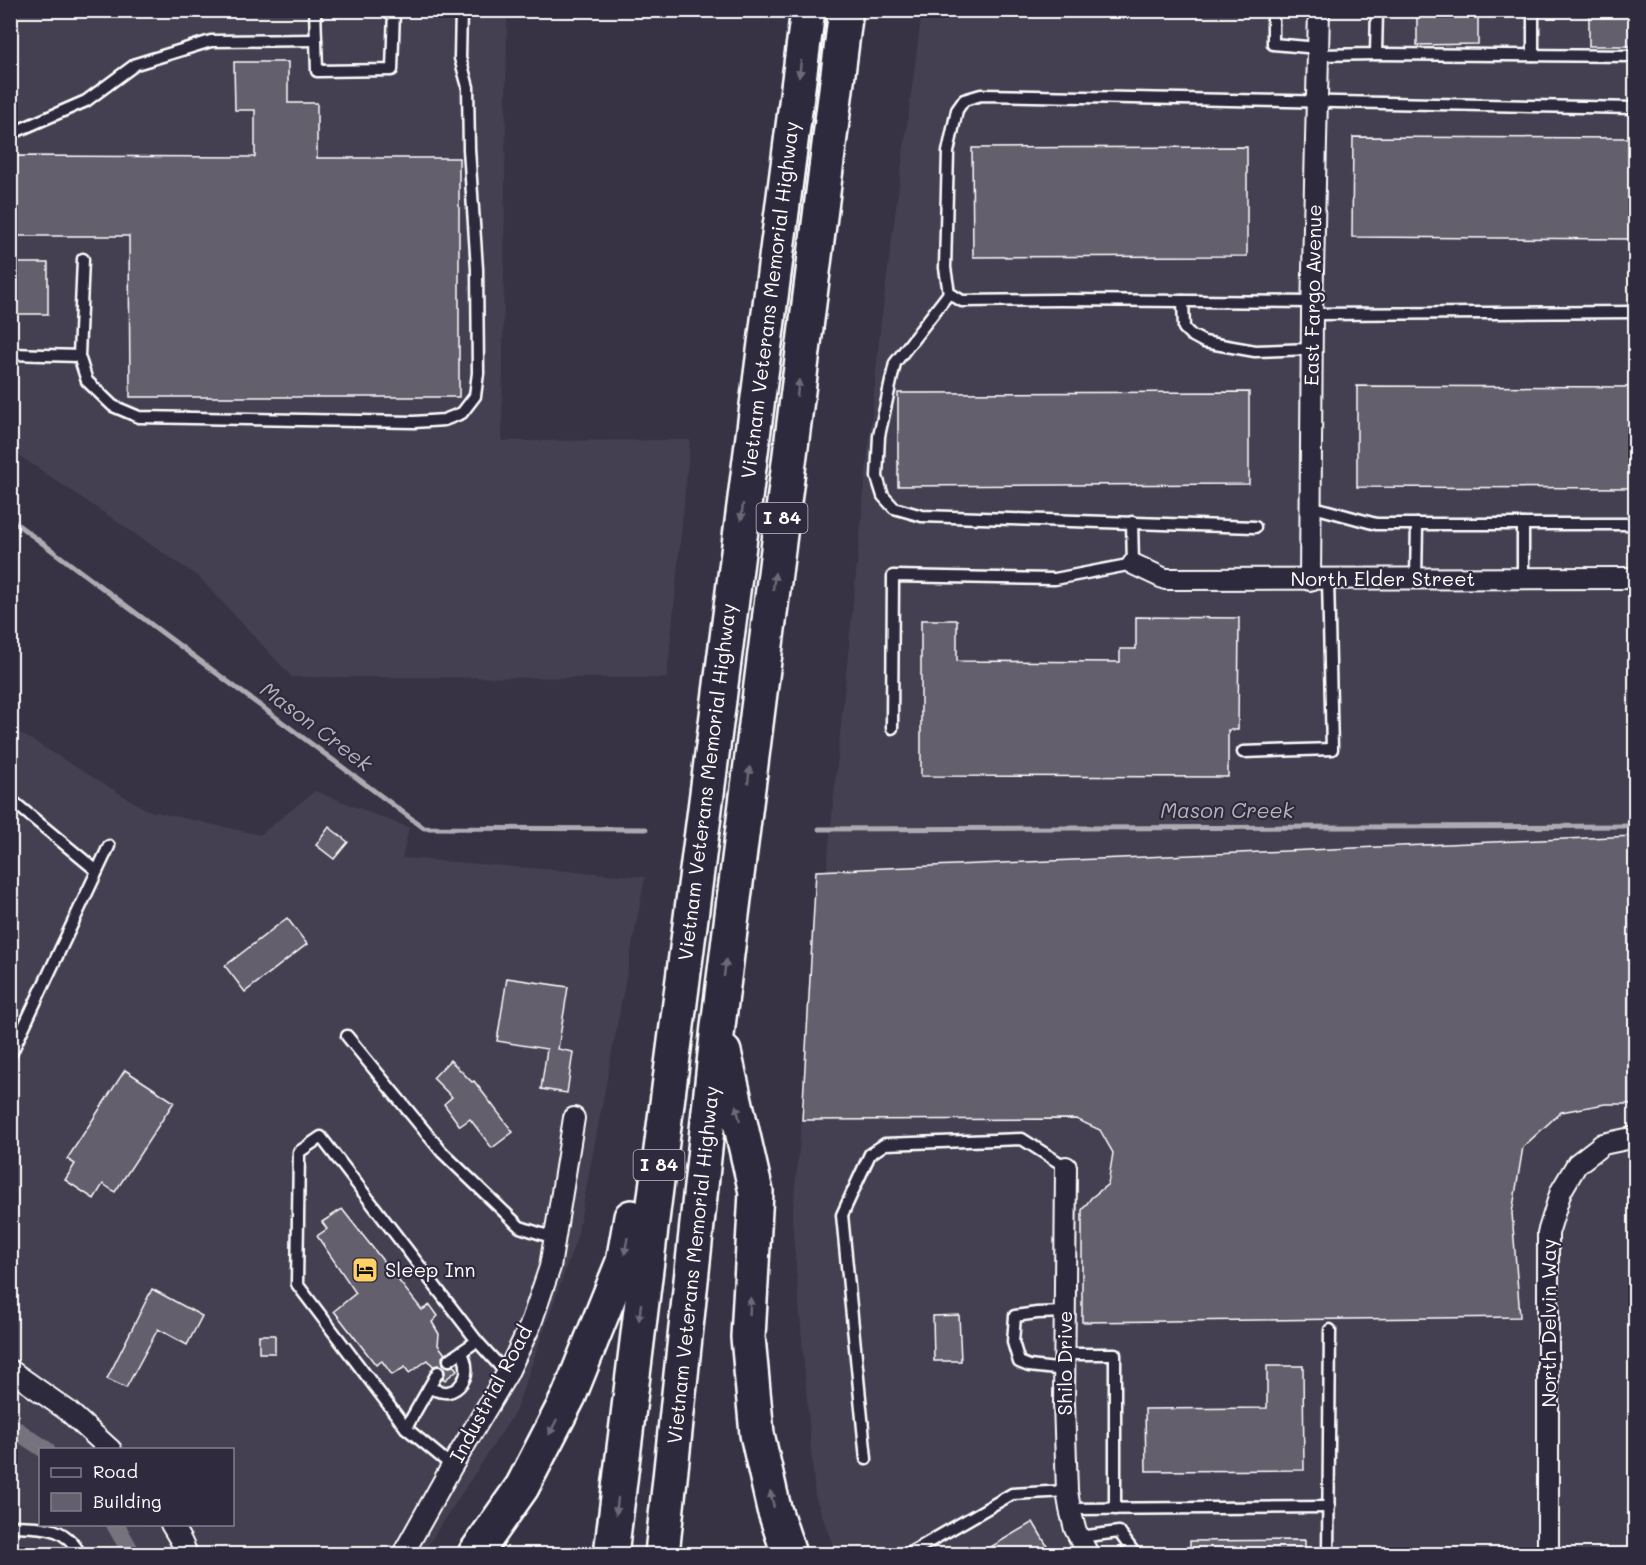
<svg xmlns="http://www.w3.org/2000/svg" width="1646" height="1565" viewBox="0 0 1646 1565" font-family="Mali,sans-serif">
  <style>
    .built { fill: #444051; fill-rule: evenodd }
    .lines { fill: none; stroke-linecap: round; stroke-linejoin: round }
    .stream { stroke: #adabb2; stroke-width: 5 }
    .canal { stroke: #76737f; stroke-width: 18 }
    .building { fill: #635f6d; stroke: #fff; stroke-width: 1.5 }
    .service-casing { stroke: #fff; stroke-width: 15 }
    .minor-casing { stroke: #fff; stroke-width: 24 }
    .motorway-casing { stroke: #fff; stroke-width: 38 }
    .service { stroke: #2f2a3d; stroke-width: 10 }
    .minor { stroke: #2f2a3d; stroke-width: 20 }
    .motorway { stroke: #2f2a3d; stroke-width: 33 }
    .oneway { fill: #6d6a77 }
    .labels { text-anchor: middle; stroke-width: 4.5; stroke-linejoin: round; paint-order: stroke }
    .shield { fill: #2f2a3d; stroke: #c1bfc5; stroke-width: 1.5 }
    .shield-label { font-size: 18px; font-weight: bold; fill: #fff }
    .street-label { font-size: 20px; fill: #fff; stroke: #2f2a3d }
    .poi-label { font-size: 20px; fill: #fff; stroke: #2f2a3d; text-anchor: start }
    .water-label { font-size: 21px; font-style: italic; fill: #b4b2b9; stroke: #2f2a3d }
  </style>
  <rect width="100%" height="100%" fill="#373345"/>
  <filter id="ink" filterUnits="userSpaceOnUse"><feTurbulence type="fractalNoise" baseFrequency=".0167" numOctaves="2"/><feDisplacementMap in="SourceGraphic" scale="12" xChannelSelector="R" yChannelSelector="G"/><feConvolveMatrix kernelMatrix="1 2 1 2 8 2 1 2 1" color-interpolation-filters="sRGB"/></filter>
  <g filter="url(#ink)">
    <g class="built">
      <polygon points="10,11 507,11 502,441 690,440 667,678 292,677 199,577 11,450"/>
      <polygon points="922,11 1635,11 1635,1554 836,1554 815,1496 792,1219 881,322"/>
      <path d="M10,727L147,810L260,835L315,791L409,828L402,858L645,877L577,1237L515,1412L422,1554H11ZM40,1450H232V1524H40Z"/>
    </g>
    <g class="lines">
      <g class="stream">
        <polyline points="10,519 424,828 646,829"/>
        <polyline points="819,829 1636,826"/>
      </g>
      <g class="canal">
        <polyline points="10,1426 46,1450"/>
        <polyline points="115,1524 132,1554"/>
      </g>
    </g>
    <g class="building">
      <polygon points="1417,10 1478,10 1478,44 1417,45"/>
      <rect x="1589" y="10" width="46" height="36"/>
      <polygon points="234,62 288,62 288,103 317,103 317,158 459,158 459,397 130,397 129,236 12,236 12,156 255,157 255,110 235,110"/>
      <polygon points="1353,137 1635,138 1635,239 1352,237"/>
      <polygon points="1247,147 1247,256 973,257 972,148"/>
      <rect x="11" y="263" width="37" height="51"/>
      <polygon points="1357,386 1635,387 1635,488 1357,487"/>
      <polygon points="1249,392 1249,484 898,486 898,393"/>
      <polygon points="1136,617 1239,618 1238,730 1228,730 1228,777 921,776 921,620 957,620 957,661 1120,662 1120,649 1136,649"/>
      <polygon points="329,827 348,842 334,859 316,845"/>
      <polygon points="1635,836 1635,1104 1605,1104 1561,1112 1523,1147 1512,1213 1520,1317 1082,1322 1082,1210 1091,1198 1108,1184 1113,1153 1100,1130 1076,1119 802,1120 816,871"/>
      <polygon points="287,918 307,944 245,992 225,966"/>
      <polygon points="507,978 568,987 558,1049 573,1052 567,1093 541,1089 547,1049 497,1041"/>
      <polygon points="450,1060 472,1082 474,1081 513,1132 492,1148 470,1119 460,1126 444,1104 452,1097 433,1078"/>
      <polygon points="125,1070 174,1102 115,1192 103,1184 94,1199 65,1180 75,1164 67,1159"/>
      <polygon points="342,1209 422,1310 430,1305 438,1316 432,1322 439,1334 438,1345 445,1354 442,1357 443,1364 449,1367 454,1366 457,1370 445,1380 443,1378 445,1373 444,1368 439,1365 433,1366 428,1360 409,1373 405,1367 392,1375 382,1361 376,1365 334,1311 356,1293 317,1236 327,1229 322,1222"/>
      <polygon points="152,1289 202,1316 187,1345 158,1329 126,1388 107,1379"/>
      <polygon points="959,1315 961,1361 934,1361 933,1316"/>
      <rect x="259" y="1335" width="16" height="18"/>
      <polygon points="1267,1366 1303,1366 1304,1470 1146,1471 1145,1409 1267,1408"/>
      <polygon points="1033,1522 1052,1554 979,1554"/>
      <polygon points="1305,1540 1305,1554 1190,1554 1190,1541"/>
    </g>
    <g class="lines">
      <g class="service-casing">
        <g id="service">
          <polyline points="315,10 317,71 392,70 394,10"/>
          <polyline points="1273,10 1273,44 1318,48"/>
          <polyline points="1376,54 1636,56"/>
          <polyline points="1318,55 1376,54 1377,10"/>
          <polyline points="1533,55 1533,10"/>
          <polyline points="10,134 86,101 136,64 211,41 316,40"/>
          <polyline points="83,259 79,356 87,381 113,406 139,417 414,422 444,420 462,413 475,396 478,373 477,269 469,149 468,87 460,58 461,10"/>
          <polyline points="949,293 895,363 879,436 877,477 883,496 894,508 922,516 1255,527"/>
          <polyline points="1183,301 1184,328 1191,335 1204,342 1255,351 1311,349"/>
          <polyline points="1312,302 1060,300 962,301 949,293 945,268 948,152 957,110 964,100 981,95 1636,108"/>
          <polyline points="1312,314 1636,312"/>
          <polyline points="10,354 79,356"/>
          <polyline points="1310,506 1376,524 1636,524"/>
          <polyline points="1523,524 1523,578"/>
          <polyline points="1416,579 1417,524"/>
          <polyline points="892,728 893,576 1055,579 1133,564 1132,522"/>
          <polyline points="1243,752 1332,749 1328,579"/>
          <polyline points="10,799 97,871"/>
          <polyline points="347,1036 442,1152 520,1227 554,1238"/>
          <polyline points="10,1056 109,846"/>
          <polyline points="1065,1354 1115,1354 1115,1509"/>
          <polyline points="449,1360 477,1341"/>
          <polyline points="1065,1370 1029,1366 1019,1362 1013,1342 1015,1316 1037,1313 1065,1312"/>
          <path d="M429,1388C435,1390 442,1393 448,1392C460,1390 468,1377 466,1366C466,1361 463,1356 462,1352"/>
          <polyline points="406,1428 438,1372"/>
          <polyline points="866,1459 842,1215 870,1154 885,1144 1022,1139 1066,1167"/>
          <polyline points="452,1466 406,1428 297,1284 299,1152 321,1137 477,1341 507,1374"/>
          <polyline points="1070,1509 1329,1507"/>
          <path d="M10,1526C40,1527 64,1524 80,1554"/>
          <polyline points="1079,1537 1119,1532 1135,1554"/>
          <polyline points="908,1554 1012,1494 1067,1491"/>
          <polyline points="1328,1554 1330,1330"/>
        </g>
      </g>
      <g class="minor-casing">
        <g id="minor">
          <polyline points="1133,564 1165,579 1636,578"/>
          <polyline points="1310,580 1312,314 1319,10"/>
          <polyline points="1066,1167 1064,1403 1067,1491 1070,1509 1075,1529 1088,1554"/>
          <polyline points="10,1370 68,1411 111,1450"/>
          <polyline points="171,1524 181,1541 187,1554"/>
          <polyline points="403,1554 452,1466 507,1374 530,1326 550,1267 574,1118"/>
          <polyline points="1548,1554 1548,1233 1561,1191 1577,1164 1603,1144 1636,1137"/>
        </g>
      </g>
      <g class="motorway-casing">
        <g id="motorway">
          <polyline points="724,1052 756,1192 748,1337 757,1434 774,1509 789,1554"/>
          <polyline points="475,1554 522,1487 569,1396 623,1262 631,1217"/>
          <path d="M611,1554C673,1039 741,525 808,10"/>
          <polyline points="662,1554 718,1026 846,10"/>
        </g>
      </g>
      <use href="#service" class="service"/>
      <use href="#minor" class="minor"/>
      <use href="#motorway" class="motorway"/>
    </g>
    <defs><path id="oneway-solid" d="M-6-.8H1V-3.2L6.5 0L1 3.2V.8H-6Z" transform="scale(1.5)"/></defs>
    <g class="oneway">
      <use href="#oneway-solid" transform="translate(800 69) rotate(97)"/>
      <use href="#oneway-solid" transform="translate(798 388) rotate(-83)"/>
      <use href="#oneway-solid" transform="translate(742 512) rotate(97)"/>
      <use href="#oneway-solid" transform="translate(774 581) rotate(-83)"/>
      <use href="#oneway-solid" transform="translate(749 775) rotate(-83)"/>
      <use href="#oneway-solid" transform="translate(725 968) rotate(-83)"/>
      <use href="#oneway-solid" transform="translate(738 1113) rotate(-103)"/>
      <use href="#oneway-solid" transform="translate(626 1246) rotate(100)"/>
      <use href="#oneway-solid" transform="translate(750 1306) rotate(-87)"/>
      <use href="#oneway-solid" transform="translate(640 1312) rotate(97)"/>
      <use href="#oneway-solid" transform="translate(553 1427) rotate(117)"/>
      <use href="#oneway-solid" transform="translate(772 1499) rotate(-103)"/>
      <use href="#oneway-solid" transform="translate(617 1506) rotate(97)"/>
    </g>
  </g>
  <defs>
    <g id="hotel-square" transform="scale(1.35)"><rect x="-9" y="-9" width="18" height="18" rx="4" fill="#ffd166" stroke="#2f2a3d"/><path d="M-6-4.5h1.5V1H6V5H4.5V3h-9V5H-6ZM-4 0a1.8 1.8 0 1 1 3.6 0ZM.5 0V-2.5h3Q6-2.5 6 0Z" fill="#111"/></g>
  </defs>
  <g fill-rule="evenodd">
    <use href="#hotel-square" x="365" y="1270"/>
  </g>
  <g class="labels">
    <g class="shield">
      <rect x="756.5" y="503" width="51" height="30" rx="4.5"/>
      <rect x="633.5" y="1150" width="51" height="30" rx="4.5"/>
    </g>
    <g class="shield-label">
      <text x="782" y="524">I 84</text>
      <text x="659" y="1171">I 84</text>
    </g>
    <g class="street-label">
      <text transform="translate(1313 295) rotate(-89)" y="7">East Fargo Avenue</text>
      <text transform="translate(770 300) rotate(-83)" y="7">Vietnam Veterans Memorial Highway</text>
      <text x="1383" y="586">North Elder Street</text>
      <text transform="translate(707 782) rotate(-83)" y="7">Vietnam Veterans Memorial Highway</text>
      <text transform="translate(693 1265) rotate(-84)" y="7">Vietnam Veterans Memorial Highway</text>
      <text transform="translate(1549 1323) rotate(-90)" y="7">North Delvin Way</text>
      <text transform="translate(1065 1363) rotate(-90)" y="7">Shilo Drive</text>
      <text transform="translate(491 1394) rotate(-62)" y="7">Industrial Road</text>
    </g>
    <g class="poi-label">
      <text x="385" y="1277">Sleep Inn</text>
    </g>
    <g class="water-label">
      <text transform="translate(316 727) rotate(37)" y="7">Mason Creek</text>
      <text x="1227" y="818">Mason Creek</text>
    </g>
  </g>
  <rect width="1646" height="1565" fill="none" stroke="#2f2a3d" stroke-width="36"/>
  <rect x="18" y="18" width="1610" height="1529" fill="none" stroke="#fff" stroke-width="2" filter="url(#ink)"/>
  <rect x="39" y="1448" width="195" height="78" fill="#2f2a3d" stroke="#827f8b" stroke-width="1.5"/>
  <rect x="51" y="1468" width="30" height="9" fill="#2f2a3d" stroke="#827f8b" stroke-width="1.5"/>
  <text x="93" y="1478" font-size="18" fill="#ffffff">Road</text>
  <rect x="51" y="1493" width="30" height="18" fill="#635f6d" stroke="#827f8b" stroke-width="1.5"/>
  <text x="93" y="1508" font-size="18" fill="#ffffff">Building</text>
</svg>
